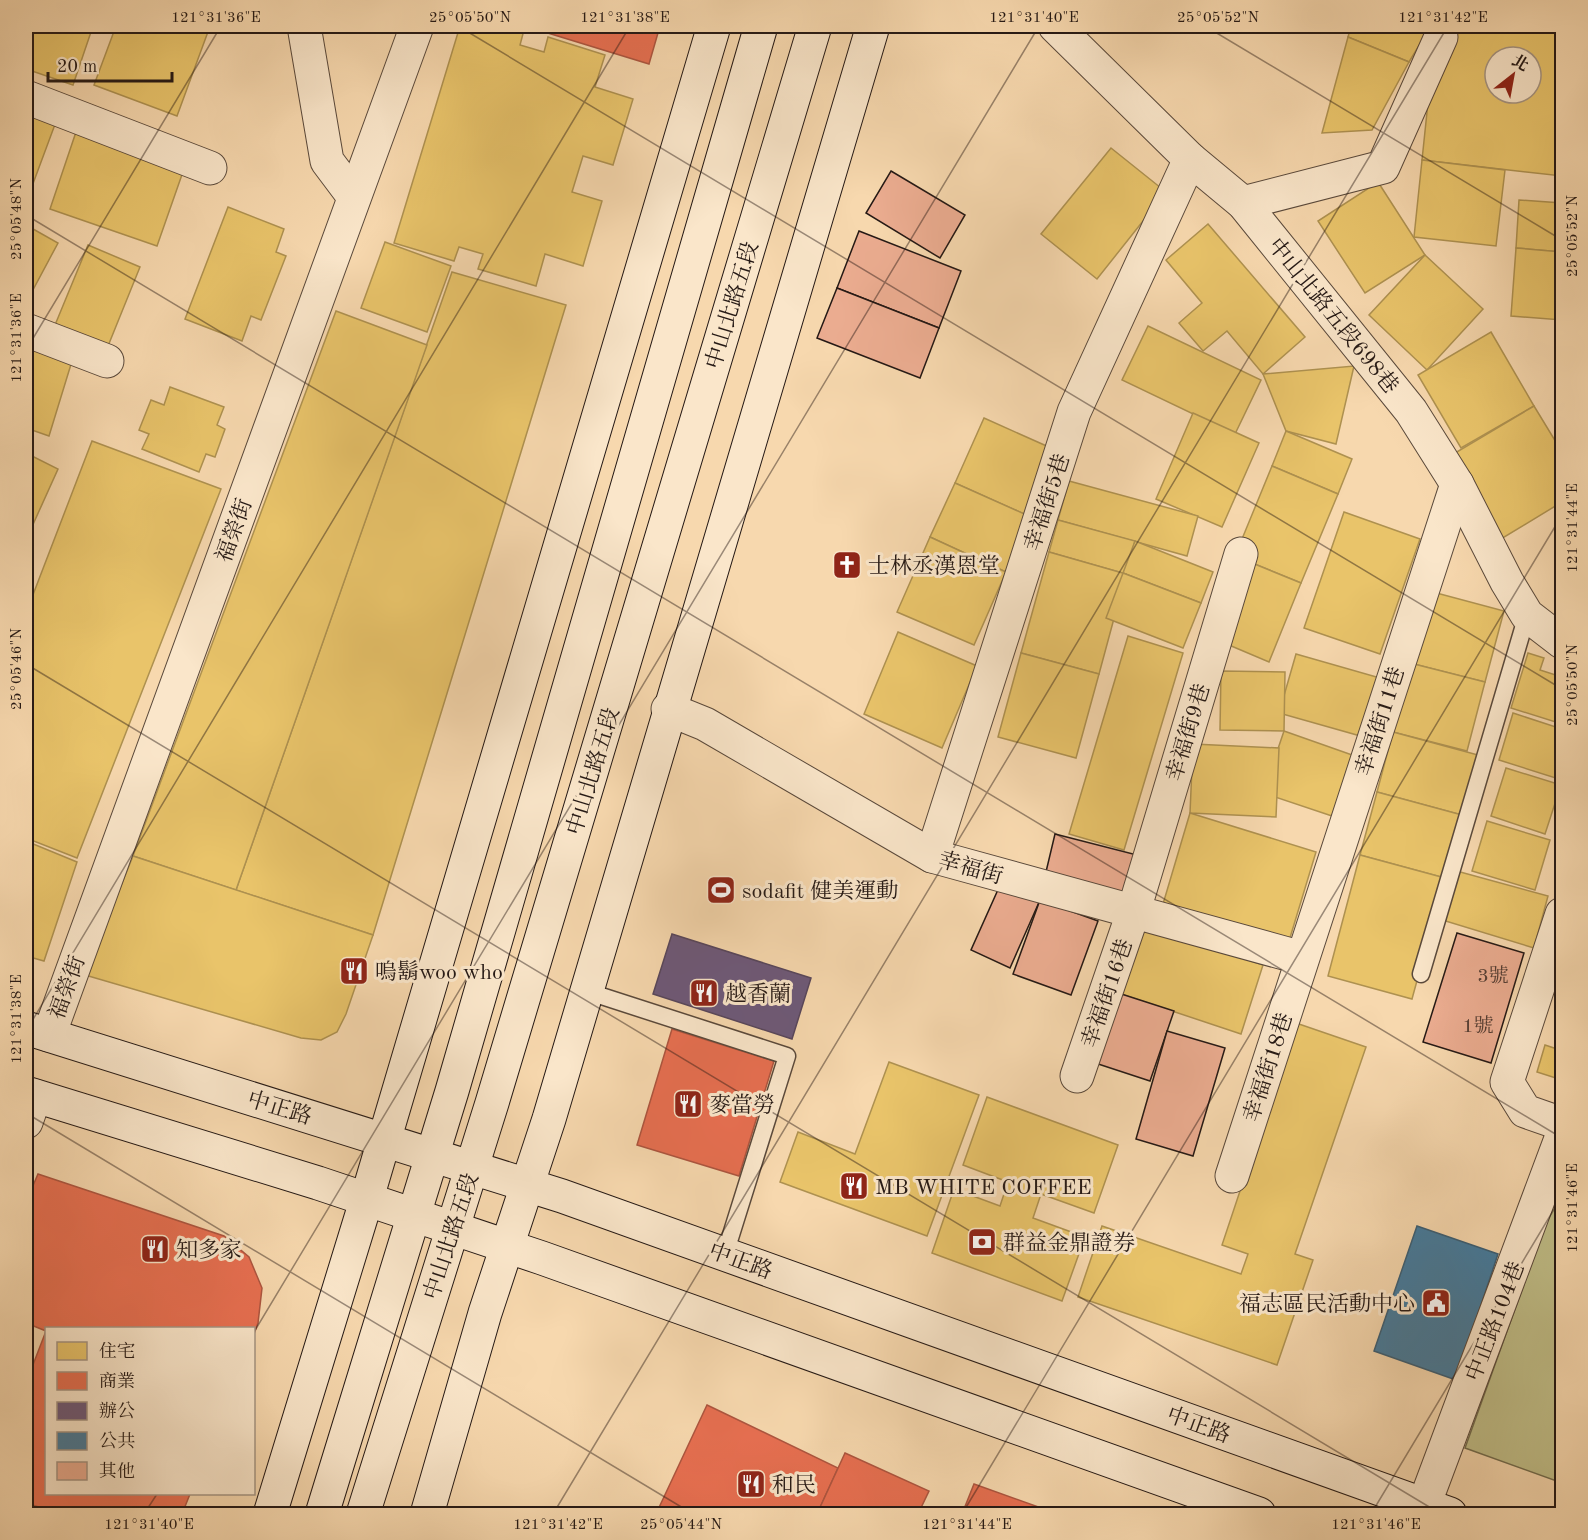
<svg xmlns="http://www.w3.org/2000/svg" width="1588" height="1540" viewBox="0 0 1588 1540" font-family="'Old Standard TT','Noto Serif TC',serif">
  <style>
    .green { fill: #c0be88; stroke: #726c4e; stroke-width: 1.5 }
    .homes { fill: #e9c46a; stroke: #ae9150; stroke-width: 1.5; fill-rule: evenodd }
    .shops { fill: #e76f51; stroke: #ad553f; stroke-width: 1.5 }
    .offices { fill: #6d597a; stroke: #57465c; stroke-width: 1.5 }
    .public { fill: #457b9d; stroke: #3b5e74; stroke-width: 1.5 }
    .building { fill: #ebac90; stroke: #251915; stroke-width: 1.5 }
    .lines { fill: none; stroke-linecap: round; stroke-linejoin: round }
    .service-casing { stroke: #5a493b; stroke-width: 19 }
    .minor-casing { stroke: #5a493b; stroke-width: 35 }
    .secondary-casing { stroke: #251915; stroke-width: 35 }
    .service { stroke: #fae6ca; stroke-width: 16 }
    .minor { stroke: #fae6ca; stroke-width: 33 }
    .secondary { stroke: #fae6ca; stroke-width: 33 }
    .ticks { fill: none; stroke: #251915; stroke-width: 1.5; stroke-opacity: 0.45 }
    .labels { text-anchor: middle; stroke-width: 6; stroke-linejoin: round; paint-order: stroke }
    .number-label { font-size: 20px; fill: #563e34 }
    .street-label { font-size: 22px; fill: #251915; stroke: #fae6ca }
    .poi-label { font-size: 22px; fill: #251915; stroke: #fae6ca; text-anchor: start }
    .neatline { fill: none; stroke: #251915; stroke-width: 2 }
    .ticks-label { font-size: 15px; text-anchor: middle; fill: #251915 }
  </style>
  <rect width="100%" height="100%" fill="#f7d8ae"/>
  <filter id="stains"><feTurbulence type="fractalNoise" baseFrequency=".00333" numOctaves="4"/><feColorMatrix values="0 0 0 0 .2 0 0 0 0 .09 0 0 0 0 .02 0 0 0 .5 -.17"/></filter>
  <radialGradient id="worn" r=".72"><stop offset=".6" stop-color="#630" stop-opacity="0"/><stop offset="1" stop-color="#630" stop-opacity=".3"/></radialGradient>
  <polygon class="green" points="1562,1178 1562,1483 1465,1448"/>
  <g class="homes">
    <polygon points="26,26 36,26 26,61"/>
    <polygon points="36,26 93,26 73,85 26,69 26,57"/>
    <polygon points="116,26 199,26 209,29 177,116 94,85"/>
    <polygon points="460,26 510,26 524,30 520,45 544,52 548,37 605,55 595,87 633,99 613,165 583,156 572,192 602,201 583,266 545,254 536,286 478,269 483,254 459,247 454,261 394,243"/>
    <polygon points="1351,26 1431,26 1409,62 1348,37"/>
    <path d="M1436,26L1562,28V176L1422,160ZM1495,57H1531V93H1495Z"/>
    <polygon points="1348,37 1409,62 1372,130 1322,133"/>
    <polygon points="26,107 57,119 31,189 26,187"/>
    <polygon points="77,129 185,166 157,246 50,209"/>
    <polygon points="1111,148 1166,192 1097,279 1041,234"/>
    <polygon points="1422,160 1505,170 1496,246 1414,237"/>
    <polygon points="1378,182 1425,255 1365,293 1318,221"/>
    <polygon points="1519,200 1562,203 1562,252 1516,248"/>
    <polygon points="228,207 284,229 276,252 286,256 261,320 251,316 242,341 185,319"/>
    <polygon points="1208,224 1305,337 1263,374 1227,331 1203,351 1179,323 1202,303 1166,260"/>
    <polygon points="26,225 58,243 27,301 26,300"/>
    <polygon points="385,242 451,266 427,332 361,308"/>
    <polygon points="88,245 140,267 108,346 55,325"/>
    <polygon points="1516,248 1562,252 1562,320 1511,316"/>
    <polygon points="1425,255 1483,309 1427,370 1369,315"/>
    <polygon points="452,272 566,305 373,935 236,890"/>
    <polygon points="336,311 427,345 236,890 133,856"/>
    <polygon points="1148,326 1261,380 1235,434 1122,380"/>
    <polygon points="1491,332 1534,406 1461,448 1418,375"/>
    <polygon points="26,347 72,361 49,436 26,428"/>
    <polygon points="1354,366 1336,444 1286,431 1263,374"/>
    <polygon points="170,387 224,407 217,425 225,429 215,457 206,454 199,472 142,449 149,434 139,430 151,400 164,405"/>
    <polygon points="1534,406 1562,452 1562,502 1501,539 1450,456"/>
    <polygon points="1193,413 1259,443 1222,527 1156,499"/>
    <polygon points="984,418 1060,452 1031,517 955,483"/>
    <polygon points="1286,431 1352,459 1338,494 1272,466"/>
    <polygon points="92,441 221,489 77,858 26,838 26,613"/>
    <polygon points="26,453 58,469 26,540"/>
    <polygon points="1272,466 1338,494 1301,583 1235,556"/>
    <polygon points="1069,481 1198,516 1187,556 1058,520"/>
    <polygon points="955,483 1031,517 1006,572 930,537"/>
    <polygon points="1344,512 1420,539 1380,654 1304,628"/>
    <polygon points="1058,520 1135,541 1126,574 1049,552"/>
    <polygon points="930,537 1006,572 974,645 897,612"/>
    <polygon points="1135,541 1213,572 1201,603 1123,573"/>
    <polygon points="1049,552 1126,574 1099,674 1021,653"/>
    <polygon points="1235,556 1301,583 1269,662 1203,634"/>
    <polygon points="1123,573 1201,603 1183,648 1106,618"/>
    <polygon points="1429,591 1504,611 1485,682 1410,663"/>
    <polygon points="898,632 977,666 942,748 864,714"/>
    <polygon points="1128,636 1183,653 1124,850 1069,834"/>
    <polygon points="1021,653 1099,674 1076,758 998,737"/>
    <polygon points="1528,653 1544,658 1540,670 1562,677 1562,724 1511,708"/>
    <polygon points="1296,654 1380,678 1364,737 1279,713"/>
    <polygon points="1410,663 1485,682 1467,751 1393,732"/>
    <polygon points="1221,671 1285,672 1284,731 1220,730"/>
    <polygon points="1513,713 1562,729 1562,780 1499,760"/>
    <polygon points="1284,731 1355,756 1335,817 1263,793"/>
    <polygon points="1393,732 1478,755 1462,815 1377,792"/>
    <polygon points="1193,744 1279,748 1276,817 1190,813"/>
    <polygon points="1506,768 1561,785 1545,834 1491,816"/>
    <polygon points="1377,792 1462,815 1445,878 1360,855"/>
    <polygon points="1190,813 1316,852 1289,941 1163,904"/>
    <polygon points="1487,821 1550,840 1535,890 1472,871"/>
    <polygon points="26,841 77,862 44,961 26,956"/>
    <polygon points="1360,855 1445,878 1412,999 1328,976"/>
    <polygon points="133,856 373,935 346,1014 337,1032 321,1040 301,1038 85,975"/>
    <polygon points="1453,870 1548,896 1534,948 1439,919"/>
    <polygon points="1132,921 1263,965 1241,1034 1109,990"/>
    <polygon points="1296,1023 1366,1047 1295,1254 1313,1260 1277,1365 1078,1297 1102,1226 1241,1274 1248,1254 1222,1245"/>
    <polygon points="1562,1042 1562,1080 1537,1072 1545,1045 1560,1050"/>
    <polygon points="889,1062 979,1095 927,1236 780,1182 798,1132 855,1154"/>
    <polygon points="987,1097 1118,1145 1094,1213 1041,1194 1033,1218 1085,1237 1062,1301 932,1253 954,1189 1000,1206 1008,1182 963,1165"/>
  </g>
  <g class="shops">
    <polygon points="525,26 660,26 649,64"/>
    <polygon points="672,1029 774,1061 739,1176 637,1145"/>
    <polygon points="38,1174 224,1236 249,1257 262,1288 258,1323 254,1334 254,1328 46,1328 46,1494 190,1494 182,1514 61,1514 26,1503 26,1383 46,1331 26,1323 26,1202"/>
    <polygon points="707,1405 838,1468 817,1514 656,1514"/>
    <polygon points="845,1453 929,1491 918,1514 817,1514"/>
    <polygon points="974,1484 1058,1514 962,1514"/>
  </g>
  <polygon class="offices" points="672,934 811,978 792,1039 653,994"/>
  <polygon class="public" points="1417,1226 1498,1254 1456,1380 1374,1351"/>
  <g class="building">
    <polygon points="891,171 965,215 940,258 866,213"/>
    <polygon points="859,231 961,271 939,328 837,288"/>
    <polygon points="837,288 939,328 920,378 817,338"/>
    <polygon points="1055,834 1137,855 1126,898 1045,876"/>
    <polygon points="1001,883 1040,900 1010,968 971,950"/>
    <polygon points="1040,900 1098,921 1071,995 1013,974"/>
    <polygon points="1457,933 1524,953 1491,1063 1423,1042"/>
    <polygon points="1109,990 1174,1011 1150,1081 1086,1060"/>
    <polygon points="1167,1031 1225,1048 1193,1156 1136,1139"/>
  </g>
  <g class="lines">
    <g class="service-casing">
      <g id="service">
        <polyline points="1421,974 1527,615"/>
        <polyline points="586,991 787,1056 725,1254"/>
      </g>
    </g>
    <g class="minor-casing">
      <g id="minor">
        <polyline points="304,26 327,161 354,197"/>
        <polyline points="1055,26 1190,159 1243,203 1411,411 1457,484 1507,582 1527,615 1562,642"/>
        <polyline points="26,97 210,168"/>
        <polyline points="1243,203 1383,167 1441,37"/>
        <polyline points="26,330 107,361"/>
        <polyline points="668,709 705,724 932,856 1302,958"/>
        <polyline points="932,856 1074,412 1190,159"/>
        <polyline points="1562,914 1507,1082 1525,1111 1562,1124"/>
        <polyline points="49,1035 417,26"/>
        <polyline points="1077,1076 1134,910 1241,554"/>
        <polyline points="26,1122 35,1096"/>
        <polyline points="1232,1176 1457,484"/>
        <polyline points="1424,1505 1562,1136"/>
      </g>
    </g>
    <g class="secondary-casing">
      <g id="secondary">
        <polyline points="26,1028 562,1196 1450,1514"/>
        <polyline points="26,1093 318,1183 542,1258 1259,1514"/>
        <polyline points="270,1514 367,1198 714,26"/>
        <polyline points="322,1514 452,1091 761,26"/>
        <polyline points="363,1514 492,1103 815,26"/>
        <polyline points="427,1514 485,1313 549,1119 873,26"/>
      </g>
    </g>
    <use href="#service" class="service"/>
    <use href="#minor" class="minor"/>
    <use href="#secondary" class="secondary"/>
  </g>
  <path class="ticks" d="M458,26L1562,689M1205,26L1562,240M26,215L1562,1138M26,350L221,26M26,664L1441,1514M26,1031L630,26M26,1113L693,1514M254,1332L1039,26M144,1514L157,1494M553,1514L1448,26M962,1514L1562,515M1371,1514L1562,1196"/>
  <defs>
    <g id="church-square" transform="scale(1.5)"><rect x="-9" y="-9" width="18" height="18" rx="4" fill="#8f2418" stroke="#fae6ca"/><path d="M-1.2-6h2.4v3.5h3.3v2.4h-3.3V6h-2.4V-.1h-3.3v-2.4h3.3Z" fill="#fff"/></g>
    <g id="stadium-square" transform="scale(1.5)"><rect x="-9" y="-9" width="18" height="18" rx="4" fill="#8f2418" stroke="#fae6ca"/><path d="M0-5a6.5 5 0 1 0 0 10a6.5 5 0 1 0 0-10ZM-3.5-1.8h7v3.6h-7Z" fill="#fff"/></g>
    <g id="restaurant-square" transform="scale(1.5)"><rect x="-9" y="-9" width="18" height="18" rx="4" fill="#8f2418" stroke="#fae6ca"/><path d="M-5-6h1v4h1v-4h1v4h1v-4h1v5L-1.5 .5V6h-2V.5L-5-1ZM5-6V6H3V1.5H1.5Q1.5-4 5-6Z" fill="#fff"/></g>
    <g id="bank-square" transform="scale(1.5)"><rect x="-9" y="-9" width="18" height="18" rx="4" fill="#8f2418" stroke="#fae6ca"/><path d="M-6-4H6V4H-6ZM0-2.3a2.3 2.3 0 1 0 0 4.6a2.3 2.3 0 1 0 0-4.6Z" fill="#fff"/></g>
    <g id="civic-square" transform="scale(1.5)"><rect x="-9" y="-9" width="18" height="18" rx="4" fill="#8f2418" stroke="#fae6ca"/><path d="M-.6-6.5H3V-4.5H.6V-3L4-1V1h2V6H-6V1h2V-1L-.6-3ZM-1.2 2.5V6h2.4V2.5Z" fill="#fff"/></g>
  </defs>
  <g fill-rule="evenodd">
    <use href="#church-square" x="847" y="565"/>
    <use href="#stadium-square" x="721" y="890"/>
    <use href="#restaurant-square" x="354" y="971"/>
    <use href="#restaurant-square" x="704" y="993"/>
    <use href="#restaurant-square" x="688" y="1104"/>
    <use href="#restaurant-square" x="854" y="1186"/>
    <use href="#bank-square" x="982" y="1242"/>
    <use href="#restaurant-square" x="155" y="1249"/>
    <use href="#civic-square" x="1436" y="1303"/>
    <use href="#restaurant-square" x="751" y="1484"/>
  </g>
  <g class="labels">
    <g class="number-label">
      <text x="1493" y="982">3號</text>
      <text x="1478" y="1032">1號</text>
    </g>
    <g class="street-label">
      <text transform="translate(731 305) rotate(-73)" y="8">中山北路五段</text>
      <text transform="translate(1334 315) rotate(51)" y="8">中山北路五段698巷</text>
      <text transform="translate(1046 502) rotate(-72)" y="8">幸福街5巷</text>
      <text transform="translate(233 530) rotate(-70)" y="8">福榮街</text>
      <text transform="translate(1379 721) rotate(-72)" y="8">幸福街11巷</text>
      <text transform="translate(1187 732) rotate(-73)" y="8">幸福街9巷</text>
      <text transform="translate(592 771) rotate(-73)" y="8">中山北路五段</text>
      <text transform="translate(971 867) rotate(16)" y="8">幸福街</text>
      <text transform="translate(66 987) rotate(-70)" y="8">福榮街</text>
      <text transform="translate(1106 993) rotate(-71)" y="8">幸福街16巷</text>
      <text transform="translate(1267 1067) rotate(-72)" y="8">幸福街18巷</text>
      <text transform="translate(280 1107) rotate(17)" y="8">中正路</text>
      <text transform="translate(450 1236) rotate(-72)" y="8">中山北路五段</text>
      <text transform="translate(741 1260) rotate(20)" y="8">中正路</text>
      <text transform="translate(1494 1321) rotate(-69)" y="8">中正路104巷</text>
      <text transform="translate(1199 1424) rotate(20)" y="8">中正路</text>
    </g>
    <g class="poi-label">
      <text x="868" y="573">士林丞漢恩堂</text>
      <text x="742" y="898">sodafit 健美運動</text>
      <text x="375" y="979">嗚鬍woo who</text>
      <text x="725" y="1001">越香蘭</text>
      <text x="709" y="1112">麥當勞</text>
      <text x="875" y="1194">MB WHITE COFFEE</text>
      <text x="1003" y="1250">群益金鼎證券</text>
      <text x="176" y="1257">知多家</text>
      <text x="1415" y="1311" text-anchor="end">福志區民活動中心</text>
      <text x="772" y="1492">和民</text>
    </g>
  </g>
  <rect width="1588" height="1540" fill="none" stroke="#f7d8ae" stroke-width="66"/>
  <rect x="45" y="1327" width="210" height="168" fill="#fae6ca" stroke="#a59482" stroke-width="1.5"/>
  <rect x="57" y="1342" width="30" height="18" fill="#e9c46a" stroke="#a59482" stroke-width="1.5"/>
  <text x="99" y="1357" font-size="18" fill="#251915">住宅</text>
  <rect x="57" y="1372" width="30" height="18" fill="#e76f51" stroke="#a59482" stroke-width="1.5"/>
  <text x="99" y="1387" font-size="18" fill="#251915">商業</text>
  <rect x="57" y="1402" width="30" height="18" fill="#6d597a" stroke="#a59482" stroke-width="1.5"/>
  <text x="99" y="1417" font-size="18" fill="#251915">辦公</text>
  <rect x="57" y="1432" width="30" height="18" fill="#457b9d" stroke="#a59482" stroke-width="1.5"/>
  <text x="99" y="1447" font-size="18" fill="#251915">公共</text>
  <rect x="57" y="1462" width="30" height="18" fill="#ebac90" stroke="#a59482" stroke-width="1.5"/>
  <text x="99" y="1477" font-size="18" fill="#251915">其他</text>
  <g transform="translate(1513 75) rotate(31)"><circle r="28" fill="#fae6ca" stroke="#a59482" stroke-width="1.5"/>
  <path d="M0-4.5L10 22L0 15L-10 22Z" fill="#8f2418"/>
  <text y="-9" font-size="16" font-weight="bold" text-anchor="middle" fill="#251915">北</text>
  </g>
  <path d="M48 72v9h124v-9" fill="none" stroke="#251915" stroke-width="3"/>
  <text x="57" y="72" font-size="18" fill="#251915" stroke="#fae6ca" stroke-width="4.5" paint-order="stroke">20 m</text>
  <rect x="33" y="33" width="1522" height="1474" class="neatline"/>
  <g class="ticks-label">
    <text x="216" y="22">121°31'36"E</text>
    <text x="470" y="22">25°05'50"N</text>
    <text x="625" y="22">121°31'38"E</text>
    <text x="1034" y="22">121°31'40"E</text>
    <text x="1218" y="22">25°05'52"N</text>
    <text x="1443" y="22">121°31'42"E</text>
    <text transform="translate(16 219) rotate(-90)" y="5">25°05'48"N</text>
    <text transform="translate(1572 236) rotate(-90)" y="5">25°05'52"N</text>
    <text transform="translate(16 338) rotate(-90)" y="5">121°31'36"E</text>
    <text transform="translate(1572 528) rotate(-90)" y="5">121°31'44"E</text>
    <text transform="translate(16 669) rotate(-90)" y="5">25°05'46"N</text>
    <text transform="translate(1572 685) rotate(-90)" y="5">25°05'50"N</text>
    <text transform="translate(16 1019) rotate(-90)" y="5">121°31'38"E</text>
    <text transform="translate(1572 1208) rotate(-90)" y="5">121°31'46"E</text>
    <text x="149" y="1529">121°31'40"E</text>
    <text x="558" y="1529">121°31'42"E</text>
    <text x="681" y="1529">25°05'44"N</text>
    <text x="967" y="1529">121°31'44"E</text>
    <text x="1376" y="1529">121°31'46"E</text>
  </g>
  <rect width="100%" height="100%" filter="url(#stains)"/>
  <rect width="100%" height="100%" fill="url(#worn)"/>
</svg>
